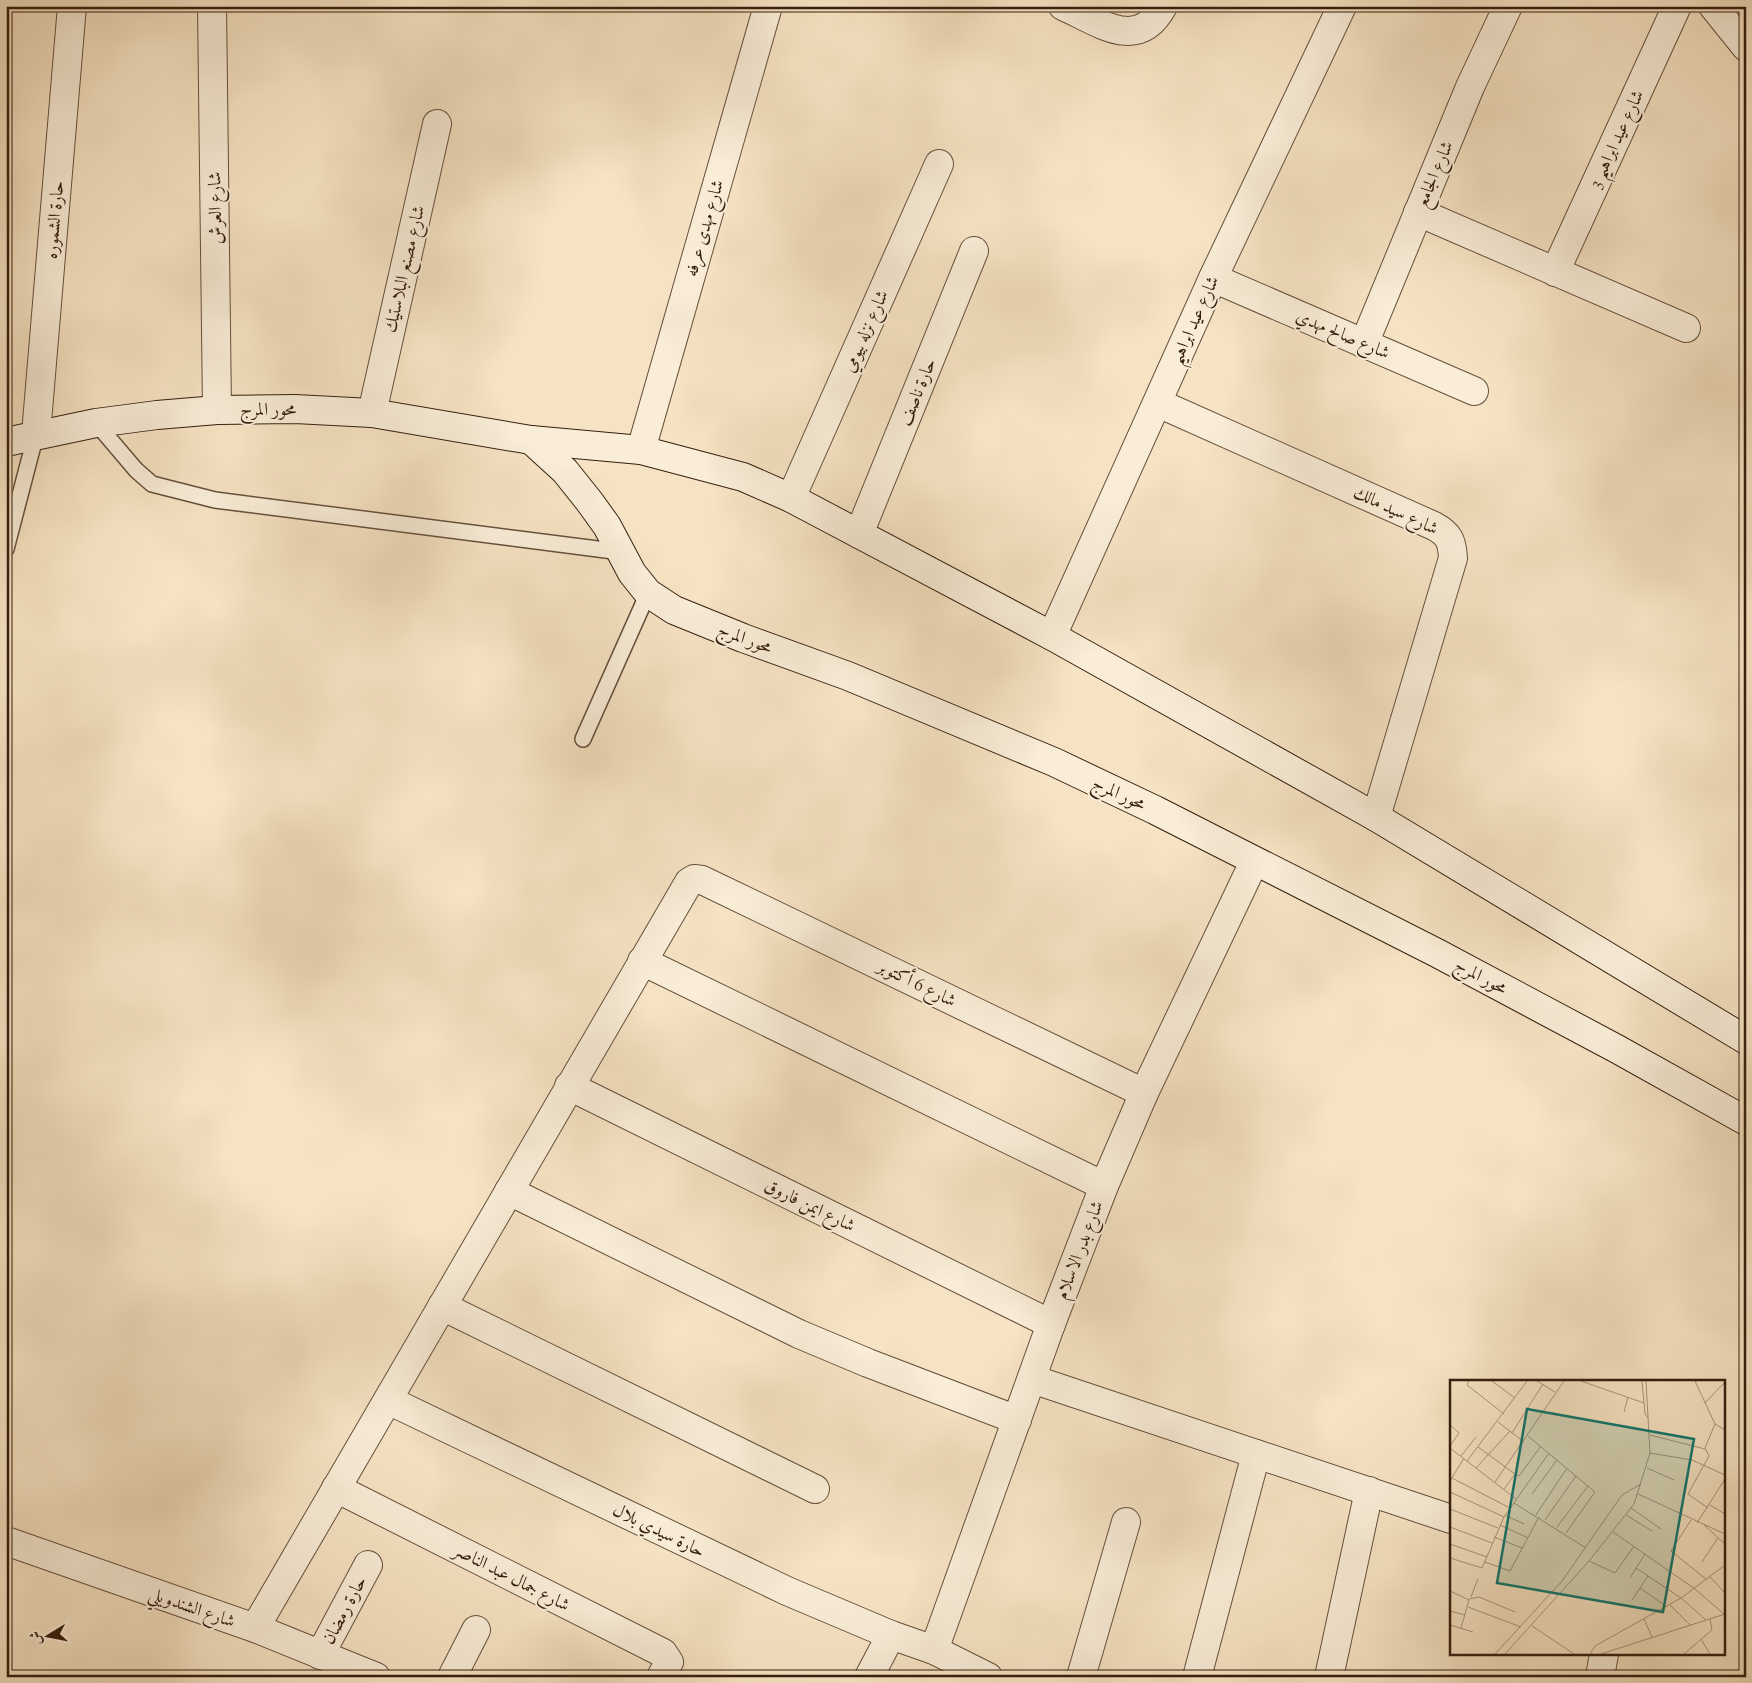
<svg xmlns="http://www.w3.org/2000/svg" width="1752" height="1683" viewBox="0 0 1752 1683" font-family="'Sorts Mill Goudy',Amiri,serif">
  <style>
    .lines { fill: none; stroke-linecap: round; stroke-linejoin: round }
    .service-casing { stroke: #66503c; stroke-width: 18 }
    .minor-casing { stroke: #66503c; stroke-width: 30 }
    .secondary-casing { stroke: #361f0f; stroke-width: 30 }
    .service { stroke: #f9edd8; stroke-width: 15 }
    .minor { stroke: #f9edd8; stroke-width: 28 }
    .secondary { stroke: #f9edd8; stroke-width: 28 }
    .labels { text-anchor: middle; stroke-width: 4; stroke-linejoin: round; paint-order: stroke }
    .street-label { font-size: 18px; fill: #361f0f; stroke: #f9edd8 }
    .inset-road { fill: none; stroke: #a9957b; stroke-width: 1 }
    .view { fill: #0f766e; fill-opacity: 0.15; stroke: #0f766e; stroke-width: 2.5 }
    .inset-edge { fill: none; stroke: #361f0f; stroke-width: 2.5 }
  </style>
  <rect width="100%" height="100%" fill="#f6e3c3"/>
  <filter id="stains"><feTurbulence type="fractalNoise" baseFrequency=".004" numOctaves="4"/><feColorMatrix values="0 0 0 0 .2 0 0 0 0 .09 0 0 0 0 .02 0 0 0 .5 -.17"/></filter>
  <radialGradient id="worn" r=".72"><stop offset=".6" stop-color="#630" stop-opacity="0"/><stop offset="1" stop-color="#630" stop-opacity=".3"/></radialGradient>
  <g class="lines">
    <g class="service-casing">
      <g id="service">
        <polyline points="96,423 136,470 152,484 215,500 621,552"/>
        <polyline points="6,549 36,434"/>
        <polyline points="583,739 648,593"/>
      </g>
    </g>
    <g class="minor-casing">
      <g id="minor">
        <polyline points="212,6 217,410"/>
        <path d="M1063,6C1099,22 1138,53 1163,6"/>
        <polyline points="1713,6 1746,47"/>
        <polyline points="1418,212 1686,328"/>
        <polyline points="1555,272 1677,6"/>
        <polyline points="1213,278 1474,391"/>
        <polyline points="1364,344 1470,87 1508,6"/>
        <path d="M1158,403L1434,526C1449,534 1452,541 1453,558L1376,817"/>
        <polyline points="372,413 437,124"/>
        <polyline points="36,434 72,6"/>
        <polyline points="641,450 768,6"/>
        <polyline points="791,498 939,164"/>
        <polyline points="859,534 974,251"/>
        <polyline points="1052,636 1213,278 1342,6"/>
        <polyline points="642,961 1104,1186"/>
        <polyline points="569,1086 1051,1324"/>
        <polyline points="509,1191 799,1334 868,1363 1017,1420"/>
        <polyline points="442,1306 815,1489"/>
        <polyline points="1032,1379 1451,1519"/>
        <polyline points="388,1400 787,1591 891,1635 934,1650 988,1677"/>
        <polyline points="336,1488 663,1653 669,1662 661,1677"/>
        <polyline points="6,1541 255,1628 376,1677"/>
        <polyline points="255,1628 689,882 694,879 702,880 1144,1093"/>
        <polyline points="934,1650 1051,1324 1104,1186 1144,1093 1254,862"/>
        <polyline points="320,1655 368,1565"/>
        <polyline points="452,1677 476,1630"/>
        <polyline points="869,1677 891,1635"/>
        <polyline points="1081,1677 1126,1522"/>
        <polyline points="1197,1677 1256,1454"/>
        <polyline points="1329,1677 1369,1491"/>
        <polyline points="1600,1677 1604,1654"/>
      </g>
    </g>
    <g class="secondary-casing">
      <g id="secondary">
        <polyline points="531,440 565,471 589,501 607,526 632,573 648,593 674,610 743,638 848,676 1054,762 1155,810 1437,953 1617,1049 1746,1121"/>
        <polyline points="6,442 96,423 157,415 217,410 295,409 372,413 531,440 641,450 743,477 791,498 1052,636 1376,817 1746,1040"/>
      </g>
    </g>
    <use href="#service" class="service"/>
    <use href="#minor" class="minor"/>
    <use href="#secondary" class="secondary"/>
  </g>
  <g class="labels">
    <g class="street-label">
      <text transform="translate(1616 139) rotate(-65)" y="6">شارع عيد ابراهيم 3</text>
      <text transform="translate(1434 174) rotate(-67)" y="6">شارع الجامع</text>
      <text transform="translate(215 208) rotate(-91)" y="6">شارع العرش</text>
      <text transform="translate(54 220) rotate(-85)" y="6">حارة الشموره</text>
      <text transform="translate(704 228) rotate(-74)" y="6">شارع مهدى عرفه</text>
      <text transform="translate(404 269) rotate(-77)" y="6">شارع مصنع البلاستيك</text>
      <text transform="translate(1194 320) rotate(-66)" y="6">شارع عيد ابراهيم</text>
      <text transform="translate(865 331) rotate(-66)" y="6">شارع نزله بيومي</text>
      <text transform="translate(1343 334) rotate(23)" y="6">شارع صالح مهدي</text>
      <text transform="translate(917 392) rotate(-68)" y="6">حارة ناصف</text>
      <text x="268" y="415">محور المرج</text>
      <text transform="translate(1396 510) rotate(25)" y="6">شارع سيد مالك</text>
      <text transform="translate(745 638) rotate(21)" y="6">محور المرج</text>
      <text transform="translate(1119 793) rotate(25)" y="6">محور المرج</text>
      <text transform="translate(1481 976) rotate(28)" y="6">محور المرج</text>
      <text transform="translate(917 983) rotate(26)" y="6">شارع 6 أكتوبر</text>
      <text transform="translate(810 1205) rotate(26)" y="6">شارع ايمن فاروق</text>
      <text transform="translate(1079 1250) rotate(-69)" y="6">شارع بدر الاسلام</text>
      <text transform="translate(659 1530) rotate(26)" y="6">حارة سيدي بلال</text>
      <text transform="translate(512 1577) rotate(27)" y="6">شارع جمال عبد الناصر</text>
      <text transform="translate(192 1607) rotate(19)" y="6">شارع الشندويلي</text>
      <text transform="translate(344 1610) rotate(-62)" y="6">حارة رمضان</text>
    </g>
  </g>
  <g transform="translate(1450 1380)">
    <rect width="275" height="275" fill="#f6e3c3"/>
    <path class="inset-road" d="M19,1L17,5L54,34M42,1L65,18M87,1L105,12M131,1L194,23M192,1L195,34L198,38M245,1L265,44L275,50M255,23L275,2M174,32L178,17M48,42L74,62M0,45L9,53L0,66M62,53L93,4M200,55L255,69M78,56L145,112L116,153M28,67L65,94M0,68L66,119M200,73L242,80L275,95M11,76L26,57M17,81L77,1M26,88L60,51M197,88L224,100M2,98L60,128M0,101L14,78M45,102L114,1M54,109L65,94L69,96L91,66M0,112L54,137M82,114L107,80M188,114L275,154M64,123L136,168M260,125L275,134M181,128L211,149M258,128L238,114L259,76L255,68L265,44M0,129L48,148M55,135L74,144M86,135L117,88M176,135L202,151M95,140L126,96M241,140L221,171L257,200M247,143L275,99M50,145L78,158M254,145L275,164M0,147L42,163M107,147L138,106M163,152L245,209L274,234M44,157L72,168M0,164L37,177M0,178L32,188L54,137L99,73M139,181L165,193L184,166M35,182L60,191L89,137M252,182L268,158M186,188L231,218L256,240M260,197L275,213M180,198L195,174M190,208L217,227M0,211L19,220L11,248M21,217L28,199M19,219L29,217L65,232M182,220L198,196M220,225L240,245M18,227L71,247M0,231L15,235M194,239L202,257M0,245L23,252M82,246L124,274M251,259L260,274M45,274L112,201L172,115L191,104M55,274L139,181L184,124L200,73L196,1M140,274L145,266L231,218L275,185M151,274L275,234M234,274L262,250L260,239"/>
    <path class="view" d="M77,29L244,59L213,232L47,203Z"/>
    <rect width="275" height="275" class="inset-edge"/>
  </g>
  <rect width="1752" height="1683" fill="none" stroke="#f6e3c3" stroke-width="25"/>
  <rect x="8" y="8" width="1737" height="1668" fill="none" stroke="#361f0f" stroke-width="2.5"/>
  <rect x="12" y="12" width="1727" height="1658" fill="none" stroke="#361f0f"/>
  <g transform="translate(48 1636) rotate(260)" stroke="#f9edd8" stroke-width="4" paint-order="stroke">
  <path d="M0-4L9 19L0 12L-9 19Z" fill="#361f0f"/>
  <text y="-8" font-size="14" font-weight="bold" text-anchor="middle" fill="#361f0f">ش</text>
  </g>
  <rect width="100%" height="100%" filter="url(#stains)"/>
  <rect width="100%" height="100%" fill="url(#worn)"/>
</svg>
